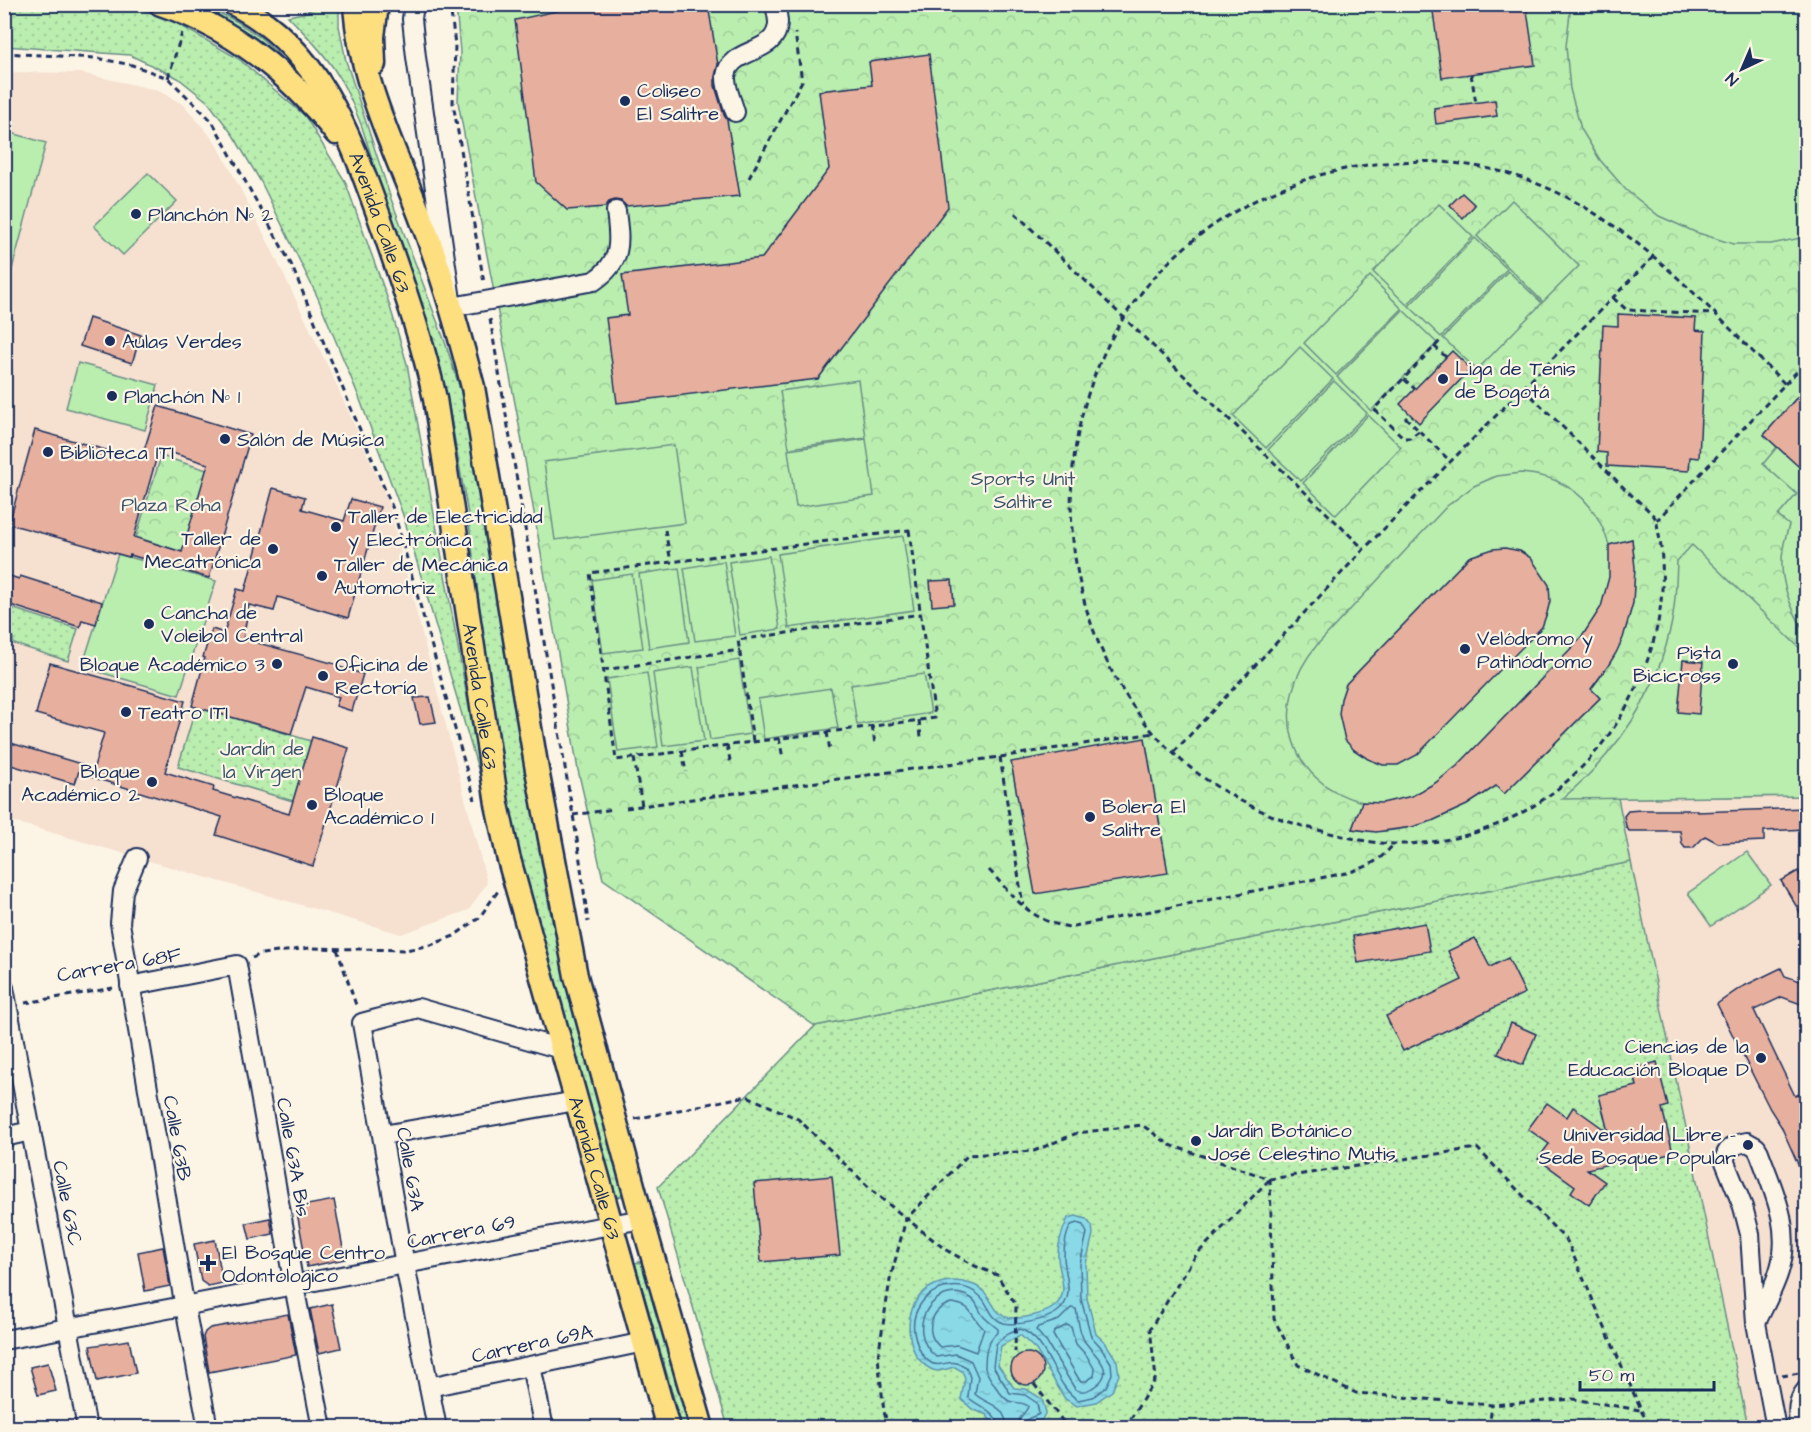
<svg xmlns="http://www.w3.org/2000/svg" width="1811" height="1432" viewBox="0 0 1811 1432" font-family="'Architects Daughter',sans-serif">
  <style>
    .built { fill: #f6e0d0 }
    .grass { fill: url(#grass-dots); stroke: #6a8e86; stroke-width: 1.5 }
    .park { fill: url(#park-crowns); stroke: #6a8e86; stroke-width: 1.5 }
    .pitch { fill: #baeeaf; stroke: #6a8e86; stroke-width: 1.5 }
    .water { fill: url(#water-ripples); stroke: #5e95b0; stroke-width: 1.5 }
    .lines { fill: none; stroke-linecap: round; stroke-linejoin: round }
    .shore { stroke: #477395; stroke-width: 1.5 }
    .building { fill: #e7b09e; stroke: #1b2f5e; stroke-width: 1.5; fill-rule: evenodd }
    .minor-casing { stroke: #1b2f5e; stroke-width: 22 }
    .major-casing { stroke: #1b2f5e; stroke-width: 27 }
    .path { stroke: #1b2f5e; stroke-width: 3; stroke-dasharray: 6 4.5; stroke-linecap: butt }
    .minor { stroke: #fcf5e5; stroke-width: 18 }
    .major { stroke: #fddf80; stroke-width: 22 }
    .poi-dot { fill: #1b2f5e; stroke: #fcf5e5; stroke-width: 2 }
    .labels { text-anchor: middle; stroke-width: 4.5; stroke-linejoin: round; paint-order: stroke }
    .poi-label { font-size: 20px; fill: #1b2f5e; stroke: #fcf5e5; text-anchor: start }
    .street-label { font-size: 20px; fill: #1b2f5e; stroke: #fcf5e5 }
    .park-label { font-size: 20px; fill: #3b556e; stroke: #fcf5e5 }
  </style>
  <defs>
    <pattern id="grass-dots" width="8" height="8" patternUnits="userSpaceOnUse" patternTransform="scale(1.5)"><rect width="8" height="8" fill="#baeeaf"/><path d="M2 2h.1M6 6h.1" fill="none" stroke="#9fcc99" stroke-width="1.8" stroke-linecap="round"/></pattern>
    <pattern id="park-crowns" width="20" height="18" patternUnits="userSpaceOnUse" patternTransform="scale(1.5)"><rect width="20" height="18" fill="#baeeaf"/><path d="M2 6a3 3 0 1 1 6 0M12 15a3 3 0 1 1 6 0" fill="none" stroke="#9fcc99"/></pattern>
    <pattern id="water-ripples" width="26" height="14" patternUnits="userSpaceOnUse" patternTransform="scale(1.5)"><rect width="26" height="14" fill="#8ad9e7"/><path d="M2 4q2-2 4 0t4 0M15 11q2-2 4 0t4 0" fill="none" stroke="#76bbc9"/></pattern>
  </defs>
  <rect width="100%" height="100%" fill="#fcf5e5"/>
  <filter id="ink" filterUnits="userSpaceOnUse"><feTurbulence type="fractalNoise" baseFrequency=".0167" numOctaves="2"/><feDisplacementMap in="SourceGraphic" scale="12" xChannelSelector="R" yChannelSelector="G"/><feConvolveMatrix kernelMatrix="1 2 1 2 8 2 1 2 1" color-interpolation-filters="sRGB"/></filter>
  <g filter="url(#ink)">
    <g class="built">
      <polygon points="5,72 81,73 157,90 184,105 217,144 269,244 333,377 387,499 487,883 469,910 401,934 5,819"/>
      <polygon points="1806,796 1806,1427 1748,1427 1617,798"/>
    </g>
    <g class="grass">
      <polygon points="10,4 129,5 171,20 239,59 305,116 345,181 388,300 407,364 483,786 403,515 359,397 318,298 261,182 233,135 208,102 178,78 130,55 5,46 5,5"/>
      <polygon points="184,5 203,5 236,21 261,38 277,53 305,85"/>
      <path d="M322,5H339V26L346,61L391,199L445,342L462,395L474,454L503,643L549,906L567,990L625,1195L614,1198L516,846L489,686L468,514L447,396L362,127C354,107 346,87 334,69C321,49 304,33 288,16L303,13Z"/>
      <polygon points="5,606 78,629 68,661 14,644"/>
      <polygon points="196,707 311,741 293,801 178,767"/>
      <polygon points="1631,862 1748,1427 728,1427 658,1187 815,1026"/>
      <polygon points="643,1261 697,1427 682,1427 635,1263"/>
    </g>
    <g class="park">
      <polygon points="456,5 1806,5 1806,796 1618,798 1631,862 815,1026 603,879 578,770 518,419 458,102 460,52"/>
      <polygon points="161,456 207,470 182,552 136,537"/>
    </g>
    <g class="pitch">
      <polygon points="1571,5 1806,5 1806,237 1771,244 1733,244 1695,232 1659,216 1626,190 1600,160 1581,129 1570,89 1566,46"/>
      <polygon points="5,131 46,143 5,295 4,131"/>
      <polygon points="148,173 177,201 123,255 94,226"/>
      <polygon points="1512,200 1579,266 1543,302 1477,236"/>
      <polygon points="1439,204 1473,237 1407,305 1373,272"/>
      <polygon points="1475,238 1507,269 1441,337 1409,306"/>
      <polygon points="1508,271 1542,303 1477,370 1443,338"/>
      <polygon points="1370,276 1402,309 1336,375 1304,343"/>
      <polygon points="1403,310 1437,343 1371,411 1337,377"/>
      <polygon points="1300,347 1333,379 1266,448 1233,416"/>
      <polygon points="78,363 158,385 145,430 66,408"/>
      <polygon points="858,380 866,438 789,448 780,391"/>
      <polygon points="1334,381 1367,413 1301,481 1268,450"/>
      <path d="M1806,387V634C1791,609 1778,580 1783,549C1784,541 1787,533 1789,525L1778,516L1797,494L1763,464L1777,447L1764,435Z"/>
      <polygon points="1368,415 1401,447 1336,515 1303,483"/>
      <polygon points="866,439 874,496 796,507 788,450"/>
      <polygon points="674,445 685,523 555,540 544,462"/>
      <path d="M1521,473C1567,476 1596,501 1609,545L1632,539C1640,596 1628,645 1591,689L1600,698L1504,794L1496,786C1454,815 1404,839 1352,829L1362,802C1285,782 1268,703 1317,645L1447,506L1474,486L1485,481L1497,476Z"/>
      <polygon points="903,536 914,610 789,628 778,554"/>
      <path d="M1692,545L1806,654V796L1562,799C1616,754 1656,696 1671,626C1676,604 1676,583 1677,561Z"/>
      <polygon points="118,554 216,581 179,695 82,667"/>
      <polygon points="769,556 780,629 740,635 729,562"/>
      <polygon points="724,561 735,636 695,641 684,568"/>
      <polygon points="679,568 689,642 649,648 639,574"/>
      <polygon points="632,574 643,648 603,653 592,580"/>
      <polygon points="739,660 750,734 710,740 699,667"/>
      <polygon points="693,667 704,741 663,746 653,673"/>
      <polygon points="647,673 658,747 618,752 607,679"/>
      <polygon points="924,674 931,713 857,725 851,685"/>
      <polygon points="831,688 838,728 764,739 758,699"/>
      <polygon points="1747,852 1771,885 1711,926 1688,893"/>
    </g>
    <path class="water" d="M1076,1216L1086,1219L1092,1226L1093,1234L1086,1264L1087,1298L1096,1334L1105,1342L1117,1361L1119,1375L1112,1391L1096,1402L1077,1406L1065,1399L1036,1350L1020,1335L1001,1346L998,1365L1014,1388L1026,1389L1042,1399L1046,1412L1041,1421H1033L1029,1427H994L987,1415L972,1409L961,1399L965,1378L962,1371L955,1367C950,1368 942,1371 937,1371C928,1370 917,1359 914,1351C897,1309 926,1270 971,1284C992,1290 991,1312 1006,1317C1019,1320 1044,1315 1055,1306C1070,1293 1059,1274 1058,1258C1057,1244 1062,1231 1068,1218Z"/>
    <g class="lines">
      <g class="shore">
        <path d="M951,1303C975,1306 968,1314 984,1329L976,1352L957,1345L940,1347C923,1332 931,1309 951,1303Z"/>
        <path d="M1071,1308L1076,1309C1078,1319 1079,1333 1085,1342C1096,1357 1119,1372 1092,1388C1086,1392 1081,1393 1075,1389L1047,1343L1036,1330L1038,1327L1059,1320Z"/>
        <polygon points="1067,1325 1071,1327 1076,1344 1087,1356 1095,1370 1094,1376 1086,1381 1080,1381 1053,1335 1054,1332"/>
        <path d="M999,1428C996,1409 979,1408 968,1397L970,1377L966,1367C949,1356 942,1369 931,1363C922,1357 917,1346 915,1336C912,1325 914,1314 920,1305C933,1285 963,1280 980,1296C989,1304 990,1319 1004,1323C1018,1326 1046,1320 1057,1312C1077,1297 1064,1275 1064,1256C1064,1245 1066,1234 1071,1225L1077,1223L1083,1225L1087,1233L1080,1264L1081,1299L1091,1336L1100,1346L1111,1363L1112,1374L1106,1387L1093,1397L1078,1400C1053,1385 1050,1340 1020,1329L1006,1335L996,1344L993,1366L1010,1393L1025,1395L1037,1403L1039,1414C1032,1418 1024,1417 1024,1428"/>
        <path d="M1007,1428C1005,1403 988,1406 975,1394L978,1377L971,1361L956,1354L936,1357C901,1327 937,1278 971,1298C979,1303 978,1311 984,1317C988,1321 993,1325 998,1329V1332C986,1341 985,1354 985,1368C988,1376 1001,1397 1009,1401C1016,1404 1022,1401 1028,1406C1027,1413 1017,1416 1017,1428"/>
      </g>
    </g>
    <g class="building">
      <polygon points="588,4 699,4 709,11 718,65 715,76 715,86 724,115 727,120 740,196 626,206 621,201 615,200 609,202 605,207 567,210 536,182 515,20"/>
      <polygon points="1432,4 1526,4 1535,65 1442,78"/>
      <polygon points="929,54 948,207 818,379 617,403 606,318 628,315 622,275 762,258 829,169 819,91 872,85 869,62"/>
      <polygon points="1495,100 1497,116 1436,124 1434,108"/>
      <polygon points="1462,193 1475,205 1463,218 1450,205"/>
      <polygon points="1618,314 1696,318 1695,330 1705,331 1699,458 1690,457 1689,471 1607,466 1607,453 1597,452 1603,325 1618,326"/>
      <polygon points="89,318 141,335 132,363 80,346"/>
      <polygon points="1452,351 1471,369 1419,423 1400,404"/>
      <polygon points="1806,387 1806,457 1798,466 1764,435"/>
      <path d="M158,406L251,435L209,578L130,555L129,557L9,524L35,430L141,460ZM159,449L208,464L182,552L134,537Z"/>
      <polygon points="273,488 305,497 302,509 344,521 351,499 380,507 348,618 278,597 274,611 249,605 243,639 339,665 339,667 363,674 352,711 336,706 339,697 306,687 291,734 192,706 205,658 203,657 212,629 224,633 237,589 245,591"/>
      <polygon points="1632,539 1635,568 1633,603 1623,638 1616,653 1608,666 1591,689 1600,698 1504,794 1496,786 1467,805 1432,821 1412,827 1376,832 1352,829 1362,802 1382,803 1412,796 1435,783 1457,766 1581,638 1601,607 1609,577 1609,545"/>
      <polygon points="1505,548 1520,551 1531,558 1549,585 1550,601 1547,613 1542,627 1417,755 1398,765 1383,765 1368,759 1354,750 1345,740 1339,714 1341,699 1346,684 1469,557 1493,549"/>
      <polygon points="4,574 19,579 20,576 102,602 96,624 82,620 80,627 4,603"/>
      <polygon points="952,580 954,604 932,606 930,581"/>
      <polygon points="1683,660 1703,662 1699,714 1678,712"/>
      <polygon points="50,663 185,701 165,772 214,787 213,791 289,814 312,737 349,748 313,866 216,835 222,817 91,777 104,733 36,714"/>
      <polygon points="430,697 436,722 420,724 414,698"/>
      <polygon points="1145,738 1168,873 1035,894 1011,762"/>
      <polygon points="4,741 81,764 75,784 4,763"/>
      <polygon points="1806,808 1806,829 1764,831 1764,841 1718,843 1705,836 1693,848 1685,848 1682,844 1680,831 1629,831 1626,826 1624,816 1628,811 1641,810 1697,810 1697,812"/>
      <polygon points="1798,871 1806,885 1806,922 1781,881"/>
      <polygon points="1425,923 1430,951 1358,963 1353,936"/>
      <polygon points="1475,938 1490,967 1508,958 1525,993 1403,1051 1386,1016 1462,980 1448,951"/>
      <polygon points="1781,968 1785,976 1806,983 1806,1006 1782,997 1754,1010 1795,1096 1799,1094 1802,1101 1806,1100 1806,1182 1781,1126 1770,1109 1717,1004 1740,988"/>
      <polygon points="1511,1023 1536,1034 1523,1065 1498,1054"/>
      <polygon points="1657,1062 1668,1106 1662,1108 1673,1153 1650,1159 1648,1155 1587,1169 1605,1182 1589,1205 1571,1192 1575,1186 1538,1159 1549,1144 1528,1129 1547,1103 1567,1117 1573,1107 1608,1132 1599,1095 1637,1086 1633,1069"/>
      <polygon points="832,1176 840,1255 761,1262 754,1183"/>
      <polygon points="334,1200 345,1259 307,1267 296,1207"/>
      <polygon points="270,1218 273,1234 250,1239 246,1223"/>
      <polygon points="215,1240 223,1283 208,1286 201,1281 194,1244"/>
      <polygon points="163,1247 170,1286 145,1291 138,1252"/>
      <polygon points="332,1304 341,1348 319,1353 310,1309"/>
      <polygon points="288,1314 296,1355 209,1372 203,1337 205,1332 210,1328"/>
      <polygon points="129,1340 136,1373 97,1381 90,1346"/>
      <circle cx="1027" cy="1369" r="16"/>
      <polygon points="48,1363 56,1391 38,1395 30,1367"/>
    </g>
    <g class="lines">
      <g class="minor-casing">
        <g id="minor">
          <path d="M414,4L412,19L416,57L452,307L594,281C623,261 620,242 616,211"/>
          <path d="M735,112C732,101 725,87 726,76C730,46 777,56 778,23C778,17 776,10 775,4"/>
          <polyline points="137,858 123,891 120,923 182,1291 208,1428"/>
          <polyline points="130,986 237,965 294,1286 322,1428"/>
          <polyline points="4,988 87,1428"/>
          <polyline points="383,1135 576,1101"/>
          <polyline points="4,1137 31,1131"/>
          <path d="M1756,1323C1764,1305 1775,1287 1780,1268C1792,1227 1773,1190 1759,1152L1756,1147L1747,1142C1735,1144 1724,1149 1725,1162L1743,1207L1750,1234L1756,1323L1776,1428"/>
          <polyline points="4,1340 642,1219"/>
          <polyline points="531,1366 544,1428"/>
          <polyline points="429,1387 644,1342"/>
          <polyline points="437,1428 405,1265 362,1023 418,1008 561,1049"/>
          <path d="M1799,1428C1798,1413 1796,1402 1806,1390"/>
        </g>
      </g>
      <g class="major-casing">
        <g id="major">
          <path d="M161,4C232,28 291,75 336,133"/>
          <path id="s1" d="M234,4C324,49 353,145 385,233C404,288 423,342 435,399L497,804L508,856L668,1428"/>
          <path d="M355,4C359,77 393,146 419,213C441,270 458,328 473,387L537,770L576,976L642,1219L702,1428"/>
          <polyline points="374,64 373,37 377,4"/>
        </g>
      </g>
      <g class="path">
        <polyline points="450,4 455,45 453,103 484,283"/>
        <polyline points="4,53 96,58 132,65 168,78 212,121 291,264 393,509 475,800"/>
        <polyline points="1471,74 1476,103"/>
        <polyline points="168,78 182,33"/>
        <polyline points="749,178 802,81 795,33"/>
        <polyline points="1015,213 1364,549"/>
        <polyline points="1613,298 1627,310 1712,314"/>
        <polyline points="490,319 578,845 588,922"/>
        <polyline points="1434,346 1446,357"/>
        <polyline points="1404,379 1415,389"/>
        <polyline points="1785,384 1806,362"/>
        <path d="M1524,389C1558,422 1591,455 1625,489C1632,496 1652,512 1656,519C1657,522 1659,537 1660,540C1664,569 1663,599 1657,627C1629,749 1532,841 1404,844C1375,845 1346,837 1318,830C1257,816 1193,779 1152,731C1055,617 1044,439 1126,314C1207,191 1370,134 1510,174C1623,208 1704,304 1785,384L1657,520"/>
        <polyline points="1405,417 1451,462"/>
        <polyline points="1419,431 1410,438 1404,438 1374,409 1442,339"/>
        <polyline points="665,530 671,562"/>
        <polygon points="909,530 935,718 616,760 590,573"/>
        <polyline points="603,670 740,650"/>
        <polyline points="919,720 921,737"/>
        <polyline points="872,726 875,744"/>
        <polyline points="827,732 830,751"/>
        <polyline points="779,738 783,758"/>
        <polyline points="753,741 738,640 921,614"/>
        <polyline points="727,745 731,765"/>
        <polyline points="682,751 686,772"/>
        <polyline points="1174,752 1364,549 1654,256"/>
        <polyline points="1000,757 1023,905"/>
        <polyline points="634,758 642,806"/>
        <polyline points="626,808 1000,757 1154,733"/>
        <polyline points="573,815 614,809"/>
        <path d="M989,870C1014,897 1030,921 1069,927L1346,873C1369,867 1378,862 1394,844"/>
        <polyline points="337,949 357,1008"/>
        <polyline points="252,958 261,954 310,948 406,950 431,945 454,936 479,918 498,891"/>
        <polyline points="25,1003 113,988"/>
        <polyline points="635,1119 747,1096 798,1119 877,1195 946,1250 975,1266 997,1275 1016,1305 1015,1352"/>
        <polyline points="1270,1179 1274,1319 1298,1365 1356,1393 1492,1405 1573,1399 1640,1410"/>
        <polyline points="1782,1376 1799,1373"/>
        <polyline points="1034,1384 1068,1428"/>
        <polyline points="889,1428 884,1412 878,1357 890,1280 906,1219 968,1155 1034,1151 1077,1133 1142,1125 1170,1145 1270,1179 1477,1148 1567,1241 1641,1410 1650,1428"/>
        <polyline points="1125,1428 1156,1378 1150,1329 1196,1255 1270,1179"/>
        <polyline points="1489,1428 1492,1405"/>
      </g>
      <use href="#minor" class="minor"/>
      <use href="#major" class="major"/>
    </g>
  </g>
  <g class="poi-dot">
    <circle cx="625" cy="101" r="6"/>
    <circle cx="136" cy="214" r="6"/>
    <circle cx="110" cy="341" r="6"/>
    <circle cx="1443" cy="379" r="6"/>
    <circle cx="112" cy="396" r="6"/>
    <circle cx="225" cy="439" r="6"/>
    <circle cx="48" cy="452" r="6"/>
    <circle cx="336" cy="527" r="6"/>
    <circle cx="273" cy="549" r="6"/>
    <circle cx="322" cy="576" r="6"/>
    <circle cx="149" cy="624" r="6"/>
    <circle cx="1465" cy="649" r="6"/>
    <circle cx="277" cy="664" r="6"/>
    <circle cx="1733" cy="664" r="6"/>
    <circle cx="323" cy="676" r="6"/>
    <circle cx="126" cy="712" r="6"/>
    <circle cx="152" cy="782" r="6"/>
    <circle cx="312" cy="805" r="6"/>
    <circle cx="1090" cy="817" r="6"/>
    <circle cx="1761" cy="1058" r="6"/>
    <circle cx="1196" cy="1141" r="6"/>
    <circle cx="1748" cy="1145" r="6"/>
    <path d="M205 1254h6v6h6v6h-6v6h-6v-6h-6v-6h6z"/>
  </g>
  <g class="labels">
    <g class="poi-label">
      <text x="637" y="97">Coliseo<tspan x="637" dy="23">El Salitre</tspan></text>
      <text x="148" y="221">Planchón Nº 2</text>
      <text x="122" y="348">Aulas Verdes</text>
      <text x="1455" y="375">Liga de Tenis<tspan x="1455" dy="23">de Bogotá</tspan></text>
      <text x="124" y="403">Planchón Nº 1</text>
      <text x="237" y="446">Salón de Música</text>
      <text x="60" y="459">Biblioteca ITI</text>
      <text x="348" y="523">Taller de Electricidad<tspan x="348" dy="23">y Electrónica</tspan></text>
      <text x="261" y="545" text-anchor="end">Taller de<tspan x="261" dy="23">Mecatrónica</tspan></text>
      <text x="334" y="571">Taller de Mecánica<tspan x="334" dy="23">Automotriz</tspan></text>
      <text x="161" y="619">Cancha de<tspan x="161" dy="23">Voleibol Central</tspan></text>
      <text x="1477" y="645">Velódromo y<tspan x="1477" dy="23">Patinódromo</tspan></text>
      <text x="1721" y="659" text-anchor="end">Pista<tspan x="1721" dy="23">Bicicross</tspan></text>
      <text x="265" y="671" text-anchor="end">Bloque Académico 3</text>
      <text x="335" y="671">Oficina de<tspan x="335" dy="23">Rectoría</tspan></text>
      <text x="138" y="719">Teatro ITI</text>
      <text x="140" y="778" text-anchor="end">Bloque<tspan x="140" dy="23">Académico 2</tspan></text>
      <text x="324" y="801">Bloque<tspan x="324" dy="23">Académico 1</tspan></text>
      <text x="1102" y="813">Bolera El<tspan x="1102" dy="23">Salitre</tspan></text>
      <text x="1749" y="1053" text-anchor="end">Ciencias de la<tspan x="1749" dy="23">Educación Bloque D</tspan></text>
      <text x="1208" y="1137">Jardín Botánico<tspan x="1208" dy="23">José Celestino Mutis</tspan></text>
      <text x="1736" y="1141" text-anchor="end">Universidad Libre -<tspan x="1736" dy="23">Sede Bosque Popular</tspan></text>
      <text x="222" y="1259">El Bosque Centro<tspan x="222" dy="23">Odontologico</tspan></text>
    </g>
    <g class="street-label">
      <text dy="7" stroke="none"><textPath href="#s1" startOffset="270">Avenida Calle 63</textPath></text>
      <text dy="7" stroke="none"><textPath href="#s1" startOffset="756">Avenida Calle 63</textPath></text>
      <text transform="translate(119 964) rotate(-10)" y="7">Carrera 68F</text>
      <text transform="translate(178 1138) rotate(80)" y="7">Calle 63B</text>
      <text transform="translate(294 1157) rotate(80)" y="7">Calle 63A Bis</text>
      <text dy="7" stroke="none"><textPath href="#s1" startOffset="1242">Avenida Calle 63</textPath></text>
      <text transform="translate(411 1169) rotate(80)" y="7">Calle 63A</text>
      <text transform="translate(68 1203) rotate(79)" y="7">Calle 63C</text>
      <text transform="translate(461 1231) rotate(-11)" y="7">Carrera 69</text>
      <text transform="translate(532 1343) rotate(-12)" y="7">Carrera 69A</text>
    </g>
    <g class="park-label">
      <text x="1023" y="485">Sports Unit<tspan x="1023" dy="23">Saltire</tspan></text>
      <text x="171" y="511">Plaza Roha</text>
      <text x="262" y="755">Jardín de<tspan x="262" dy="23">la Virgen</tspan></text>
    </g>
  </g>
  <rect width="1811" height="1432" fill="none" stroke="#fcf5e5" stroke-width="24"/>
  <rect x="12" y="12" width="1787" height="1408" fill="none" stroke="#1b2f5e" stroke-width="2" filter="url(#ink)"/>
  <g transform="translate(1742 69) rotate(224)" stroke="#fcf5e5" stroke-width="4.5" paint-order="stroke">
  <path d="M0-4.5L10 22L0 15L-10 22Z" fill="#1b2f5e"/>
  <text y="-9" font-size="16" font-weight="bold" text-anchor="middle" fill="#1b2f5e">N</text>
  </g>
  <path d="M1580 1381v9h134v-9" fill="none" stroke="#1b2f5e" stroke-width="3"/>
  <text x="1589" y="1381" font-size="18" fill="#1b2f5e" stroke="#fcf5e5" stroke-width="4.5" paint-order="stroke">50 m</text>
</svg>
